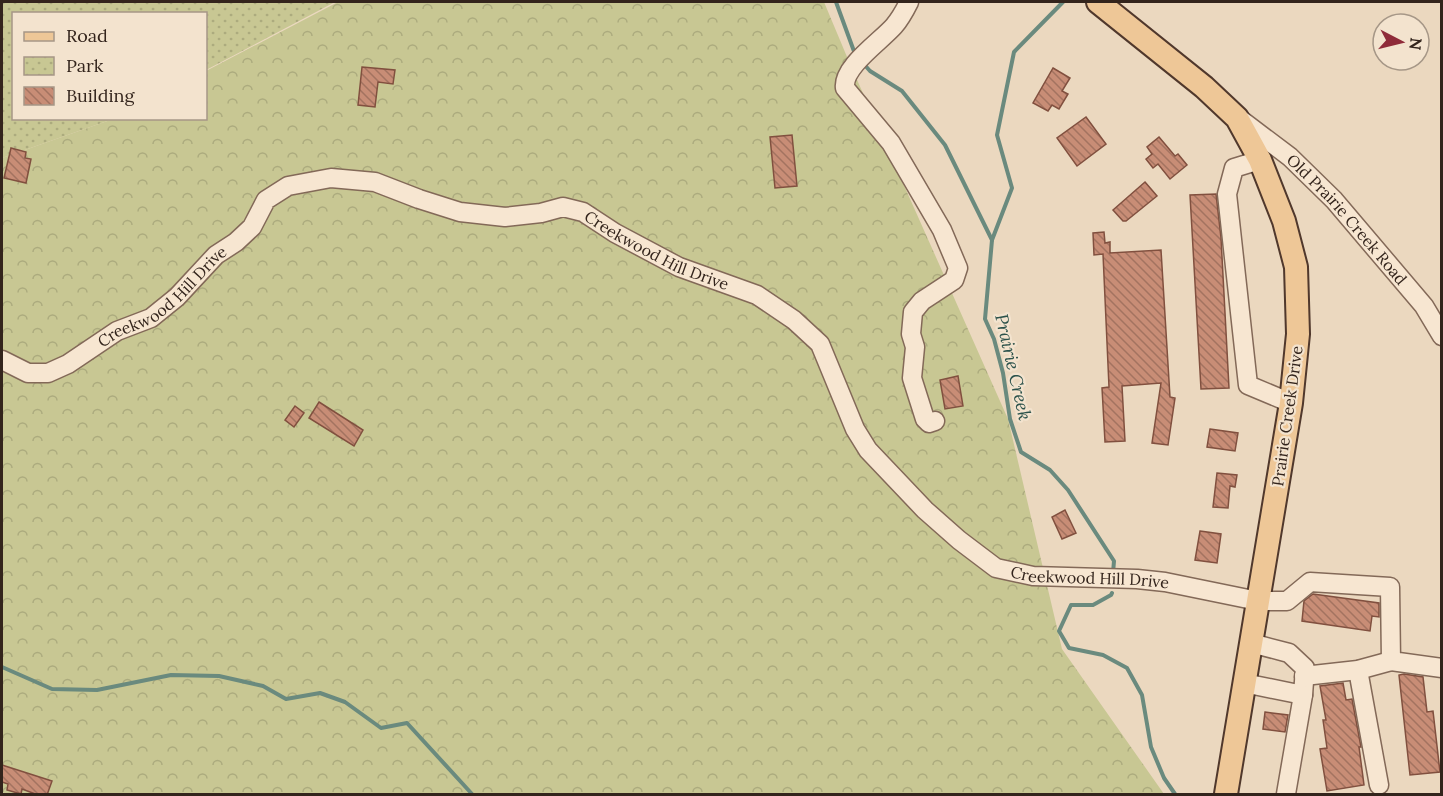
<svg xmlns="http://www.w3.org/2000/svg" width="1443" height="796" viewBox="0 0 1443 796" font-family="Lora,serif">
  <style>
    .forest { fill: url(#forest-crowns) }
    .park { fill: url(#park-dots) }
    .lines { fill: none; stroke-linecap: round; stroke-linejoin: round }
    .stream { stroke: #6a8a7e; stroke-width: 4 }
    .building { fill: url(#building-back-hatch); stroke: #81503f; stroke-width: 1.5 }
    .minor-casing { stroke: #836958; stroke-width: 21 }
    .major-casing { stroke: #50382c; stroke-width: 26 }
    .minor { stroke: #f7e6d1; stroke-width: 18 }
    .major { stroke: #eec797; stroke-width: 22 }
    .labels { text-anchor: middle; stroke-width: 4.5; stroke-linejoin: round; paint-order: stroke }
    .street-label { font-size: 16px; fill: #33241c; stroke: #f3e3ce }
    .water-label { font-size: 18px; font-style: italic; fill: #2c524b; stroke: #f3e3ce }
  </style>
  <defs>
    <pattern id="forest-crowns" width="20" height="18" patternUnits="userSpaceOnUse" patternTransform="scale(1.5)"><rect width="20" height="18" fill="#c8c793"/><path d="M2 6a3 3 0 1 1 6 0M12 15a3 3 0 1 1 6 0" fill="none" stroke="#acab7e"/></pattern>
    <pattern id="park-dots" width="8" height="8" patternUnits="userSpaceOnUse" patternTransform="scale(1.5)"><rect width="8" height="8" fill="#c8c793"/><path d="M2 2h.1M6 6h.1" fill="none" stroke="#acab7e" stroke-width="1.8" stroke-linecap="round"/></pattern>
    <pattern id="building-back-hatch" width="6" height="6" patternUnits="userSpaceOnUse" patternTransform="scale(1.5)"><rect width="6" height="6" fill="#c88d76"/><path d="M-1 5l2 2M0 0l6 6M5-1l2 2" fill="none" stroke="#a37360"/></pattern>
  </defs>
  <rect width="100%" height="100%" fill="#ebd8bf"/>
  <polygon class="forest" points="338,2 824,2 850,64 1008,419 1062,649 1164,794 2,794 2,158 113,119 206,118 206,71"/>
  <polygon class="park" points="2,2 335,2 206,70 206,14 14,14 14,118 113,119 2,158"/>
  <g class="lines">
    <g class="stream">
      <polyline points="836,2 855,54"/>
      <polyline points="862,62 870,71 902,91 945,145 992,240 985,319 994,339 1003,373 1010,419 1021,452 1050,470 1068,490 1114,561 1113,573"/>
      <polyline points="992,240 1012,188 997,135 1014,52 1063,2"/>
      <polyline points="1112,593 1111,595 1093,605 1071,605 1059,631 1069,648 1103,655 1127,668 1142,695 1151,747 1164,778 1175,794"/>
      <polyline points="2,667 52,689 97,690 171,675 219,676 263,686 286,699 320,693 345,702 381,728 407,723 472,794"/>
    </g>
  </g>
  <g class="building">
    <polygon points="362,67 395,70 393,84 378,82 375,107 358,105"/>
    <polygon points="1053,68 1070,78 1062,91 1068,94 1059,109 1052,105 1048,111 1033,103"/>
    <polygon points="1086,117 1106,144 1077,166 1057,138"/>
    <polygon points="792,135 797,186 775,188 770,137"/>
    <polygon points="1159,137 1175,156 1178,154 1187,165 1170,179 1158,164 1153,168 1146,159 1152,154 1147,147"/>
    <polygon points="11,148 26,152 25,158 31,159 26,183 4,178"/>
    <polygon points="1145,182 1157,196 1126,221 1123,221 1113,210"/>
    <polygon points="1216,194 1221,238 1229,388 1201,389 1190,195"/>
    <polygon points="1104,232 1105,243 1110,242 1110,253 1161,250 1170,397 1175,398 1168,445 1152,443 1161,383 1122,386 1125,441 1105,442 1102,388 1109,387 1103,254 1094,255 1093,233"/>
    <polygon points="958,376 963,406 945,409 940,380"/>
    <polygon points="319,402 363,430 354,446 309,418"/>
    <polygon points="295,406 304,413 294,427 285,420"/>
    <polygon points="1210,429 1238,433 1235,451 1207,447"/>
    <polygon points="1217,473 1237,475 1235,487 1230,486 1228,508 1213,507"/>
    <polygon points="1065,510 1076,533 1062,539 1052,517"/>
    <polygon points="1200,531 1221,534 1217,563 1195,560"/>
    <polygon points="1313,594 1379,603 1379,617 1372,616 1370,631 1302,621 1304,601"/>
    <polygon points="1404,674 1423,677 1427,712 1433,711 1440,772 1410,775 1399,675"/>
    <polygon points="1343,683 1346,700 1352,699 1361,747 1359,747 1364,785 1327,791 1320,749 1327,748 1323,720 1326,720 1320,686"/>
    <polygon points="1265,712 1288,715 1285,732 1263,729"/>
    <polygon points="2,765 52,781 47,795 38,795 22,789 21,794 7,790 8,784 2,782"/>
  </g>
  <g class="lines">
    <g class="minor-casing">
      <g id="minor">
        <path d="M909,2C905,10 900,19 894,26C881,41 842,67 845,88L891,143L942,230L958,268L954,280L922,301L913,312L911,334L915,347L912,378L925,419L929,423L935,421"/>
        <path id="s1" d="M1241,120L1290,157L1334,200L1424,306L1442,336"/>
        <polyline points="1260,160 1234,168 1227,194 1248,385 1291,403"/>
        <path id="s2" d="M2,360L28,373H48L68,364L117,331L151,318L177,297L216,255L236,242L252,227L266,200L288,186L331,178L375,182L419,199L460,212L505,217L541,213L563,207L583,212L615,233L679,267L757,295L794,320L820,344L855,429L868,450L925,510L959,540L996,568L1033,576L1137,579L1165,582L1258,601H1287L1310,582L1390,587L1391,661L1442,668"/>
        <polyline points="1358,670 1379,785"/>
        <polyline points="1304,676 1358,670 1391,661"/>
        <polyline points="1244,683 1303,695 1305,668 1289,653 1251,643"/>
        <polyline points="1286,794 1303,695"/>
      </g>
    </g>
    <g class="major-casing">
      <polyline id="major" points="1098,2 1204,87 1237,118 1260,160 1284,221 1296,267 1298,334 1291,403 1226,794"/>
    </g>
    <use href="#minor" class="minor"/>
    <use href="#major" class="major"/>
  </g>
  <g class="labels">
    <g class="street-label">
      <text dy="6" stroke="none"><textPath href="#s1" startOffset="146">Old Prairie Creek Road</textPath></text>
      <text dy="6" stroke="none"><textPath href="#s2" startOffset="746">Creekwood Hill Drive</textPath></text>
      <text dy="6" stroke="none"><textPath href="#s2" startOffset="188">Creekwood Hill Drive</textPath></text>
      <text transform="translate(1287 416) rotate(-82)" y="6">Prairie Creek Drive</text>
      <text dy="6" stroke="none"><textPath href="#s2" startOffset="1322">Creekwood Hill Drive</textPath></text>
    </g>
    <g class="water-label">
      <text transform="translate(1013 367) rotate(77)" y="6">Prairie Creek</text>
    </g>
  </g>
  <rect width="1443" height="796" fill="none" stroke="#33241c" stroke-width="6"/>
  <rect x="12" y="12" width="195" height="108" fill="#f3e3ce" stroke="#a69787" stroke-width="1.5"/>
  <rect x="24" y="32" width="30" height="9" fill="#eec797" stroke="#a69787" stroke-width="1.5"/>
  <text x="66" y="42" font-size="18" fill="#33241c">Road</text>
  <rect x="24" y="57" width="30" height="18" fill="url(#park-dots)" stroke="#a69787" stroke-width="1.5"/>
  <text x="66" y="72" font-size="18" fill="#33241c">Park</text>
  <rect x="24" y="87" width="30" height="18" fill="url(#building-back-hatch)" stroke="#a69787" stroke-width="1.5"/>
  <text x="66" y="102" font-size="18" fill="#33241c">Building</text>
  <g transform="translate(1401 42) rotate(97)"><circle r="28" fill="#f3e3ce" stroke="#a69787" stroke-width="1.5"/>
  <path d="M0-4.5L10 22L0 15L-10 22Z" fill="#8f2b39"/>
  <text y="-9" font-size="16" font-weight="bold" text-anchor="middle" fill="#33241c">N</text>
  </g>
</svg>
